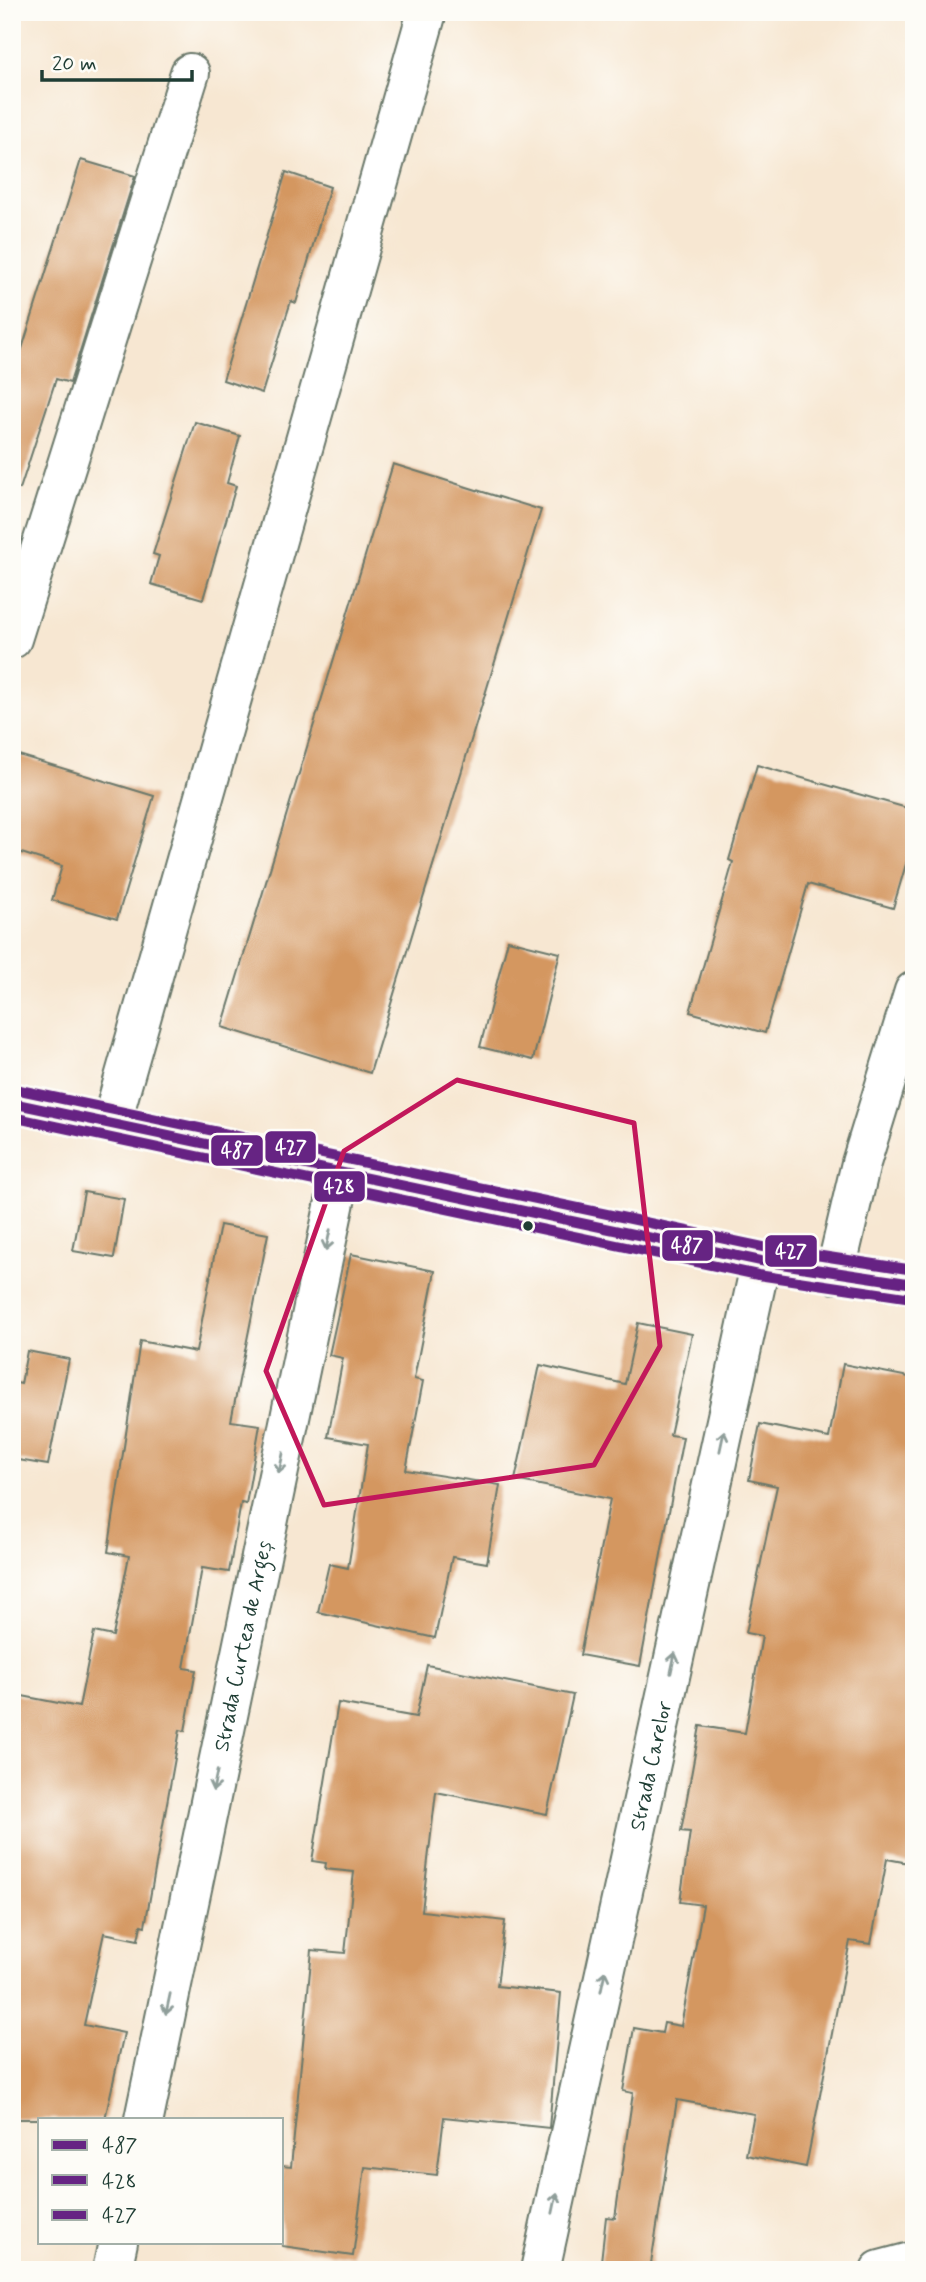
<svg xmlns="http://www.w3.org/2000/svg" width="926" height="2282" viewBox="0 0 926 2282" font-family="Mynerve,sans-serif">
  <style>
    .building { fill: #d49760 }
    .lines { fill: none; stroke-linecap: round; stroke-linejoin: round }
    .minor-casing { stroke: #6b786b; stroke-width: 42 }
    .major-casing { stroke: #6b786b; stroke-width: 42 }
    .minor { stroke: #fff; stroke-width: 38 }
    .major { stroke: #fabb8c; stroke-width: 38 }
    .bus-1-casing { stroke: #fdfcf7; stroke-width: 16 }
    .bus-2-casing { stroke: #fdfcf7; stroke-width: 16 }
    .bus-3-casing { stroke: #fdfcf7; stroke-width: 16 }
    .bus-1 { stroke: #662483; stroke-width: 10 }
    .bus-2 { stroke: #662483; stroke-width: 10 }
    .bus-3 { stroke: #662483; stroke-width: 10 }
    .oneway { stroke: #8f9e9a }
    .marked { fill: none; stroke: #c2185b; stroke-width: 5; stroke-linejoin: round }
    .bus-dot { fill: #1f3d34; stroke: #fdfcf7; stroke-width: 2.5 }
    .labels { text-anchor: middle; stroke-width: 5; stroke-linejoin: round; paint-order: stroke }
    .street-label { font-size: 21px; fill: #1f3d34; stroke: #fdfcf7 }
    .line-badge { stroke: #fdfcf7; stroke-width: 2.5 }
    .badge-label { font-size: 19px; text-anchor: middle; font-weight: bold; fill: #fff }
  </style>
  <rect width="100%" height="100%" fill="#fdfcf7"/>
  <filter id="ink" filterUnits="userSpaceOnUse"><feTurbulence type="fractalNoise" baseFrequency=".0143" numOctaves="2"/><feDisplacementMap in="SourceGraphic" scale="14" xChannelSelector="R" yChannelSelector="G"/><feConvolveMatrix kernelMatrix="1 2 1 2 8 2 1 2 1" color-interpolation-filters="sRGB"/></filter>
  <filter id="wash" filterUnits="userSpaceOnUse"><feTurbulence type="fractalNoise" baseFrequency=".00686" numOctaves="4" result="noise"/><feDisplacementMap in="SourceGraphic" scale="28" xChannelSelector="R" yChannelSelector="G"/><feGaussianBlur stdDeviation="1.57" result="paint"/><feColorMatrix in="noise" values="0 0 0 0 0 0 0 0 0 0 0 0 0 0 0 0 0 1.4 0 .05"/><feComposite in="paint" operator="in"/></filter>
  <g filter="url(#wash)">
    <rect width="100%" height="100%" fill="#f7e7d2"/>
    <g id="blocks">
      <g class="building">
        <polygon points="81,160 135,176 70,383 56,379 20,489 12,487 12,381"/>
        <polygon points="286,172 330,187 296,303 291,301 262,393 223,380"/>
        <polygon points="195,422 240,436 227,483 236,486 203,599 151,584 159,556 153,554"/>
        <polygon points="393,464 541,510 370,1073 222,1027"/>
        <polygon points="12,753 154,796 117,919 52,900 62,866 12,850"/>
        <polygon points="757,765 914,810 914,837 893,908 808,884 765,1033 690,1012 733,862 729,860"/>
        <polygon points="508,940 560,953 533,1060 480,1047"/>
        <polygon points="84,1192 124,1199 114,1258 73,1251"/>
        <polygon points="220,1225 268,1234 231,1421 260,1425 246,1504 241,1503 229,1572 202,1568 184,1668 196,1670 185,1731 180,1730 145,1926 141,1925 138,1940 104,1933 84,2025 124,2033 105,2119 12,2119 12,1694 79,1707 94,1632 113,1636 129,1556 108,1552 140,1341 196,1352"/>
        <polygon points="351,1254 435,1271 414,1379 423,1381 406,1470 500,1485 487,1563 452,1557 435,1638 318,1612 329,1564 348,1568 368,1444 328,1437 343,1358 329,1355"/>
        <polygon points="638,1323 692,1334 670,1435 683,1437 640,1666 580,1655 610,1499 515,1480 540,1365 625,1384"/>
        <polygon points="27,1351 69,1359 48,1465 12,1459 12,1382 21,1384"/>
        <polygon points="843,1364 914,1378 914,1864 887,1859 871,1944 850,1941 806,2167 746,2155 754,2114 677,2100 650,2270 600,2270 606,2217 615,2218 633,2093 623,2091 634,2028 662,2033 664,2023 681,2026 703,1905 680,1902 690,1832 681,1831 700,1726 745,1733 762,1636 746,1633 777,1486 749,1480 760,1424 829,1438"/>
        <polygon points="427,1665 573,1695 547,1814 436,1792 422,1911 505,1921 497,1986 561,1993 549,2128 444,2117 437,2175 365,2167 353,2256 282,2246 282,2166 291,2167 312,1950 345,1953 354,1872 325,1869 326,1863 312,1861 338,1703 416,1717"/>
      </g>
    </g>
  </g>
  <g filter="url(#ink)">
    <use href="#blocks" fill-opacity="0" stroke="#6b786b" stroke-width="2"/>
    <g class="lines">
      <g class="minor-casing">
        <g id="minor">
          <polyline points="12,639 190,73"/>
          <polyline points="111,1124 427,12"/>
          <polyline points="835,1274 861,1163 914,991"/>
          <path id="s1" d="M144,2119L341,1173"/>
          <polyline points="112,2270 118,2242"/>
          <path id="s2" d="M540,2270L761,1261"/>
          <polyline points="880,2270 914,2261"/>
        </g>
      </g>
      <g class="major-casing">
        <polyline id="major" points="12,1103 761,1261 914,1284"/>
      </g>
      <use href="#minor" class="minor"/>
      <use href="#major" class="major"/>
      <g class="bus-1-casing">
        <polyline id="bus-1" points="12,1103 761,1261 914,1284"/>
      </g>
      <g class="bus-2-casing">
        <polyline id="bus-2" points="12,1117 758,1275 912,1298"/>
      </g>
      <g class="bus-3-casing">
        <polyline id="bus-3" points="15,1089 763,1247 914,1270"/>
      </g>
      <use href="#bus-1" class="bus-1"/>
      <use href="#bus-2" class="bus-2"/>
      <use href="#bus-3" class="bus-3"/>
    </g>
    <defs><path id="oneway-shaft" d="M-6 0H5M1.5-3L5.5 0L1.5 3" fill="none" stroke-width="1.6" stroke-linecap="round" stroke-linejoin="round" transform="scale(1.75)"/></defs>
    <g class="oneway">
      <use href="#oneway-shaft" transform="translate(328 1240) rotate(102)"/>
      <use href="#oneway-shaft" transform="translate(722 1441) rotate(-78)"/>
      <use href="#oneway-shaft" transform="translate(281 1463) rotate(102)"/>
      <use href="#oneway-shaft" transform="translate(673 1663) rotate(-78)"/>
      <use href="#oneway-shaft" transform="translate(215 1781) rotate(102)"/>
      <use href="#oneway-shaft" transform="translate(603 1981) rotate(-78)"/>
      <use href="#oneway-shaft" transform="translate(168 2004) rotate(102)"/>
      <use href="#oneway-shaft" transform="translate(555 2203) rotate(-78)"/>
    </g>
  </g>
  <path class="marked" d="M457,1080L634,1123L660,1346L594,1465L324,1505L266,1371L344,1151Z"/>
  <circle class="bus-dot" cx="528" cy="1226" r="6"/>
  <g class="labels">
    <g class="street-label">
      <text dy="7" stroke="none"><textPath href="#s1" startOffset="483">Strada Curtea de Argeș</textPath></text>
      <text dy="7" stroke="none"><textPath href="#s2" startOffset="516">Strada Carelor</textPath></text>
    </g>
  </g>
  <g class="line-badge">
    <rect x="264" y="1130" width="53" height="34" rx="7" fill="#662483"/>
    <rect x="210" y="1134" width="54" height="33" rx="7" fill="#662483"/>
    <rect x="313" y="1170" width="53" height="33" rx="7" fill="#662483"/>
    <rect x="661" y="1229" width="53" height="33" rx="7" fill="#662483"/>
    <rect x="764" y="1234" width="54" height="34" rx="7" fill="#662483"/>
  </g>
  <g class="badge-label">
    <text x="291" y="1154">427</text>
    <text x="237" y="1157">487</text>
    <text x="339" y="1193">428</text>
    <text x="687" y="1252">487</text>
    <text x="791" y="1258">427</text>
  </g>
  <rect width="926" height="2282" fill="none" stroke="#fdfcf7" stroke-width="42"/>
  <rect x="38" y="2118" width="245" height="126" fill="#fdfcf7" stroke="#a4b0a9" stroke-width="2"/>
  <rect x="52" y="2140" width="35" height="10" fill="#662483" stroke="#a4b0a9" stroke-width="2"/>
  <text x="102" y="2152" font-size="21" fill="#1f3d34">487</text>
  <rect x="52" y="2175" width="35" height="10" fill="#662483" stroke="#a4b0a9" stroke-width="2"/>
  <text x="102" y="2188" font-size="21" fill="#1f3d34">428</text>
  <rect x="52" y="2210" width="35" height="10" fill="#662483" stroke="#a4b0a9" stroke-width="2"/>
  <text x="102" y="2222" font-size="21" fill="#1f3d34">427</text>
  <path d="M42 70v10h150v-10" fill="none" stroke="#1f3d34" stroke-width="3.5"/>
  <text x="52" y="70" font-size="21" fill="#1f3d34" stroke="#fdfcf7" stroke-width="5" paint-order="stroke">20 m</text>
</svg>
